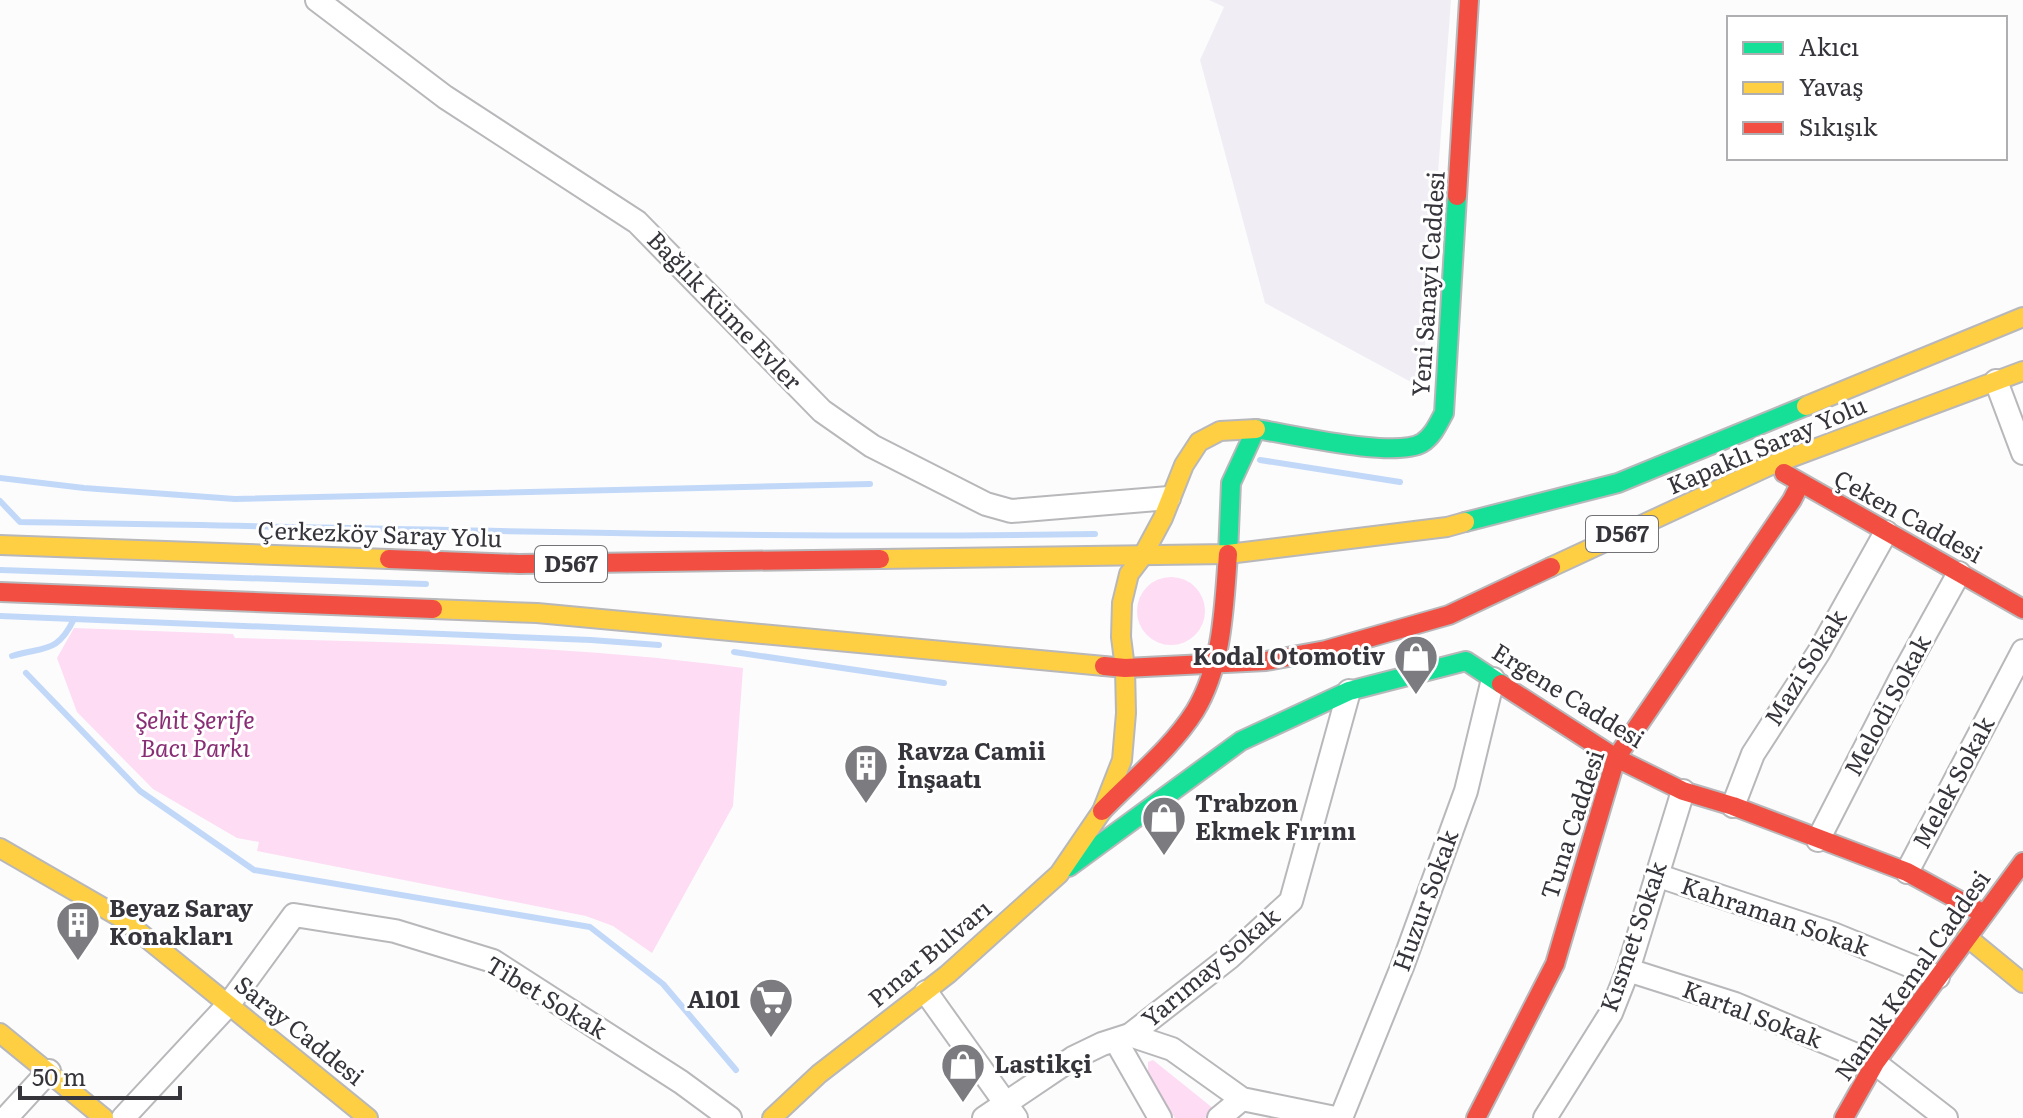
<svg xmlns="http://www.w3.org/2000/svg" width="2023" height="1118" viewBox="0 0 2023 1118" font-family="Literata,serif">
  <style>
    .built { fill: #f0eef4 }
    .green { fill: #fddcf4 }
    .lines { fill: none; stroke-linecap: round; stroke-linejoin: round }
    .stream { stroke: #c2d8f8; stroke-width: 6 }
    .street-casing { stroke: #b8b7ba; stroke-width: 26 }
    .fast-casing { stroke: #b8b7ba; stroke-width: 22 }
    .slow-casing { stroke: #b8b7ba; stroke-width: 22 }
    .jam-casing { stroke: #b8b7ba; stroke-width: 22 }
    .street { stroke: #fff; stroke-width: 22 }
    .fast { stroke: #16e098; stroke-width: 18 }
    .slow { stroke: #ffcf43; stroke-width: 18 }
    .jam { stroke: #f24e42; stroke-width: 18 }
    .labels { text-anchor: middle; stroke-width: 6; stroke-linejoin: round; paint-order: stroke }
    .shield { fill: #fff; stroke: #737276; stroke-width: 2 }
    .shield-label { font-size: 22px; font-weight: bold; fill: #37353c }
    .street-label { font-size: 24px; fill: #37353c; stroke: #fff }
    .poi-label { font-size: 24px; font-weight: bold; fill: #37353c; stroke: #fff; text-anchor: start }
    .park-label { font-size: 24px; font-style: italic; fill: #892d75; stroke: #fff }
  </style>
  <rect width="100%" height="100%" fill="#fcfcfd"/>
  <polygon class="built" points="1209,0 1451,0 1422,388 1265,303 1200,60 1224,7"/>
  <g class="green">
    <circle cx="1171" cy="611" r="34"/>
    <path d="M74,628L233,634L235,638C405,643 574,645 743,668L733,806L652,953L613,926L586,916L257,851L259,842L237,838L153,789L77,712L57,658Z"/>
    <polygon points="1153,1060 1214,1109 1205,1118 1175,1118 1148,1078 1148,1062"/>
  </g>
  <g class="lines">
    <g class="stream">
      <polyline points="1260,460 1400,482"/>
      <polyline points="0,478 84,488 235,499 870,484"/>
      <path d="M0,501L20,522C378,527 737,540 1095,534"/>
      <polyline points="0,570 426,584"/>
      <polyline points="0,616 591,640 659,645"/>
      <polyline points="734,652 944,683"/>
      <path d="M12,656C45,646 57,654 74,619"/>
      <polyline points="26,673 140,791 254,870 590,927 663,984 736,1070"/>
    </g>
    <g class="street-casing">
      <g id="street">
        <polyline points="317,0 445,97 637,222 822,411 872,446 986,504 1011,511 1169,498"/>
        <polyline points="1996,381 2023,453"/>
        <polyline points="1733,806 1753,754 1819,652 1886,532"/>
        <polyline points="1818,840 1902,676 1959,573"/>
        <polyline points="1907,872 2023,651"/>
        <polyline points="1656,875 1833,934 1938,977"/>
        <polyline points="1628,970 1735,1004 1875,1063 1946,1118"/>
        <polyline points="926,992 1016,1118"/>
        <polyline points="1130,1035 1172,1049 1242,1099 1335,1118"/>
        <polyline points="1116,1041 1160,1118"/>
        <polyline points="6,1118 49,1071"/>
        <polyline points="123,1118 229,1004 294,915 395,931 493,961 681,1082 730,1118"/>
        <polyline points="984,1118 1073,1058 1102,1044 1130,1035 1230,957 1291,901 1349,691"/>
        <polyline points="1219,1118 1242,1099"/>
        <polyline points="1341,1118 1402,967 1466,791 1493,679"/>
        <polyline points="1545,1118 1611,1013 1628,970 1683,791"/>
      </g>
    </g>
    <g class="fast-casing">
      <g id="fast">
        <polyline points="1465,522 1618,483 1806,406"/>
        <path d="M1228,554L1231,483L1256,429C1290,434 1395,459 1422,443C1433,436 1438,424 1444,413L1457,196"/>
        <polyline points="1069,867 1241,741 1349,691 1466,661 1501,684"/>
      </g>
    </g>
    <g class="slow-casing">
      <g id="slow">
        <polyline points="1806,406 2023,317"/>
        <polyline points="0,545 389,559"/>
        <polyline points="880,559 1228,554 1447,527 1465,522"/>
        <polyline points="1551,567 1771,465 2023,371"/>
        <polyline points="433,609 537,613 1104,666"/>
        <polyline points="1125,668 1121,637 1122,603 1129,574 1142,557 1163,518 1184,465 1199,442 1220,431 1256,429"/>
        <polyline points="0,848 123,919 368,1118"/>
        <polyline points="1967,937 2023,983"/>
        <polyline points="0,1033 104,1118"/>
        <polyline points="772,1118 819,1074 948,974 1059,874 1102,811 1122,760 1126,713 1125,668"/>
      </g>
    </g>
    <g class="jam-casing">
      <g id="jam">
        <polyline points="1457,196 1469,0"/>
        <polyline points="1784,473 2023,609"/>
        <polyline points="389,559 519,564 880,559"/>
        <polyline points="0,592 433,609"/>
        <polyline points="1104,666 1125,668 1266,661 1326,650 1449,615 1551,567"/>
        <polyline points="1501,684 1616,758 1683,791 1733,806 1907,872 1984,914"/>
        <path d="M1102,811C1133,779 1171,749 1195,711C1223,665 1224,606 1228,554"/>
        <polyline points="1476,1118 1555,964 1616,758 1792,500 1800,484"/>
        <polyline points="1844,1118 1875,1063 2023,862"/>
      </g>
    </g>
    <use href="#street" class="street"/>
    <use href="#fast" class="fast"/>
    <use href="#slow" class="slow"/>
    <use href="#jam" class="jam"/>
  </g>
  <defs>
    <g id="shop-pin" transform="scale(2.3)"><path d="M0 17L-7.5 6A9.5 9.5 0 1 1 7.5 6Z" fill="#7c7b80" stroke="#fff"/><path d="M-5-2.5h2.3a2.7 3.5 0 0 1 5.4 0H5L5.5 6h-11ZM-1.5-2.5h3a1.5 2.3 0 0 0-3 0Z" fill="#fff"/></g>
    <g id="building-pin" transform="scale(2.3)"><path d="M0 17L-7.5 6A9.5 9.5 0 1 1 7.5 6Z" fill="#7c7b80" stroke="#fff"/><path d="M-4-6H4V6H1V3H-1V6H-4ZM-2.5-4.3h1.7v1.8h-1.7ZM.8-4.3h1.7v1.8H.8ZM-2.5-1h1.7V.8h-1.7ZM.8-1h1.7V.8H.8Z" fill="#fff"/></g>
    <g id="supermarket-pin" transform="scale(2.3)"><path d="M0 17L-7.5 6A9.5 9.5 0 1 1 7.5 6Z" fill="#7c7b80" stroke="#fff"/><path d="M-6-5.5h2.5l.6 2H6L4.5 2H-2.5L-4.4-4H-6ZM-1.5 3.2a1.3 1.3 0 1 0 .1 0ZM3 3.2a1.3 1.3 0 1 0 .1 0Z" fill="#fff"/></g>
  </defs>
  <g fill-rule="evenodd">
    <use href="#shop-pin" x="1416" y="657"/>
    <use href="#building-pin" x="866" y="766"/>
    <use href="#shop-pin" x="1164" y="818"/>
    <use href="#building-pin" x="78" y="923"/>
    <use href="#supermarket-pin" x="771" y="1000"/>
    <use href="#shop-pin" x="963" y="1065"/>
  </g>
  <g class="labels">
    <g class="shield">
      <rect x="1586" y="516" width="72" height="36" rx="6"/>
      <rect x="535" y="546" width="72" height="36" rx="6"/>
    </g>
    <g class="shield-label">
      <text x="1622" y="542">D567</text>
      <text x="571" y="572">D567</text>
    </g>
    <g class="street-label">
      <text transform="translate(1429 284) rotate(-86)" y="8">Yeni Sanayi Caddesi</text>
      <text transform="translate(724 311) rotate(46)" y="8">Bağlık Küme Evler</text>
      <text transform="translate(1767 446) rotate(-23)" y="8">Kapaklı Saray Yolu</text>
      <text transform="translate(1908 517) rotate(29)" y="8">Çeken Caddesi</text>
      <text transform="translate(380 535) rotate(2)" y="8">Çerkezköy Saray Yolu</text>
      <text transform="translate(1806 668) rotate(-58)" y="8">Mazi Sokak</text>
      <text transform="translate(1568 696) rotate(32)" y="8">Ergene Caddesi</text>
      <text transform="translate(1888 706) rotate(-62)" y="8">Melodi Sokak</text>
      <text transform="translate(1954 783) rotate(-62)" y="8">Melek Sokak</text>
      <text transform="translate(1573 825) rotate(-72)" y="8">Tuna Caddesi</text>
      <text transform="translate(1426 901) rotate(-70)" y="8">Huzur Sokak</text>
      <text transform="translate(1775 917) rotate(19)" y="8">Kahraman Sokak</text>
      <text transform="translate(1634 937) rotate(-71)" y="8">Kısmet Sokak</text>
      <text transform="translate(930 954) rotate(-40)" y="8">Pınar Bulvarı</text>
      <text transform="translate(1211 968) rotate(-40)" y="8">Yarımay Sokak</text>
      <text transform="translate(1913 976) rotate(-55)" y="8">Namık Kemal Caddesi</text>
      <text transform="translate(546 998) rotate(31)" y="8">Tibet Sokak</text>
      <text transform="translate(1752 1015) rotate(21)" y="8">Kartal Sokak</text>
      <text transform="translate(299 1031) rotate(39)" y="8">Saray Caddesi</text>
    </g>
    <g class="poi-label">
      <text x="1385" y="665" text-anchor="end">Kodal Otomotiv</text>
      <text x="897" y="760">Ravza Camii<tspan x="897" dy="28">İnşaatı</tspan></text>
      <text x="1195" y="812">Trabzon<tspan x="1195" dy="28">Ekmek Fırını</tspan></text>
      <text x="109" y="917">Beyaz Saray<tspan x="109" dy="28">Konakları</tspan></text>
      <text x="740" y="1008" text-anchor="end">A101</text>
      <text x="994" y="1073">Lastikçi</text>
    </g>
    <g class="park-label">
      <text x="195" y="729">Şehit Şerife<tspan x="195" dy="28">Bacı Parkı</tspan></text>
    </g>
  </g>
  <rect x="1727" y="16" width="280" height="144" fill="#ffffff" stroke="#afaeb1" stroke-width="2"/>
  <rect x="1743" y="42" width="40" height="12" fill="#16e098" stroke="#afaeb1" stroke-width="2"/>
  <text x="1799" y="56" font-size="24" fill="#37353c">Akıcı</text>
  <rect x="1743" y="82" width="40" height="12" fill="#ffcf43" stroke="#afaeb1" stroke-width="2"/>
  <text x="1799" y="96" font-size="24" fill="#37353c">Yavaş</text>
  <rect x="1743" y="122" width="40" height="12" fill="#f24e42" stroke="#afaeb1" stroke-width="2"/>
  <text x="1799" y="136" font-size="24" fill="#37353c">Sıkışık</text>
  <path d="M20 1086v12h160v-12" fill="none" stroke="#37353c" stroke-width="4"/>
  <text x="32" y="1086" font-size="24" fill="#37353c" stroke="#ffffff" stroke-width="6" paint-order="stroke">50 m</text>
</svg>
